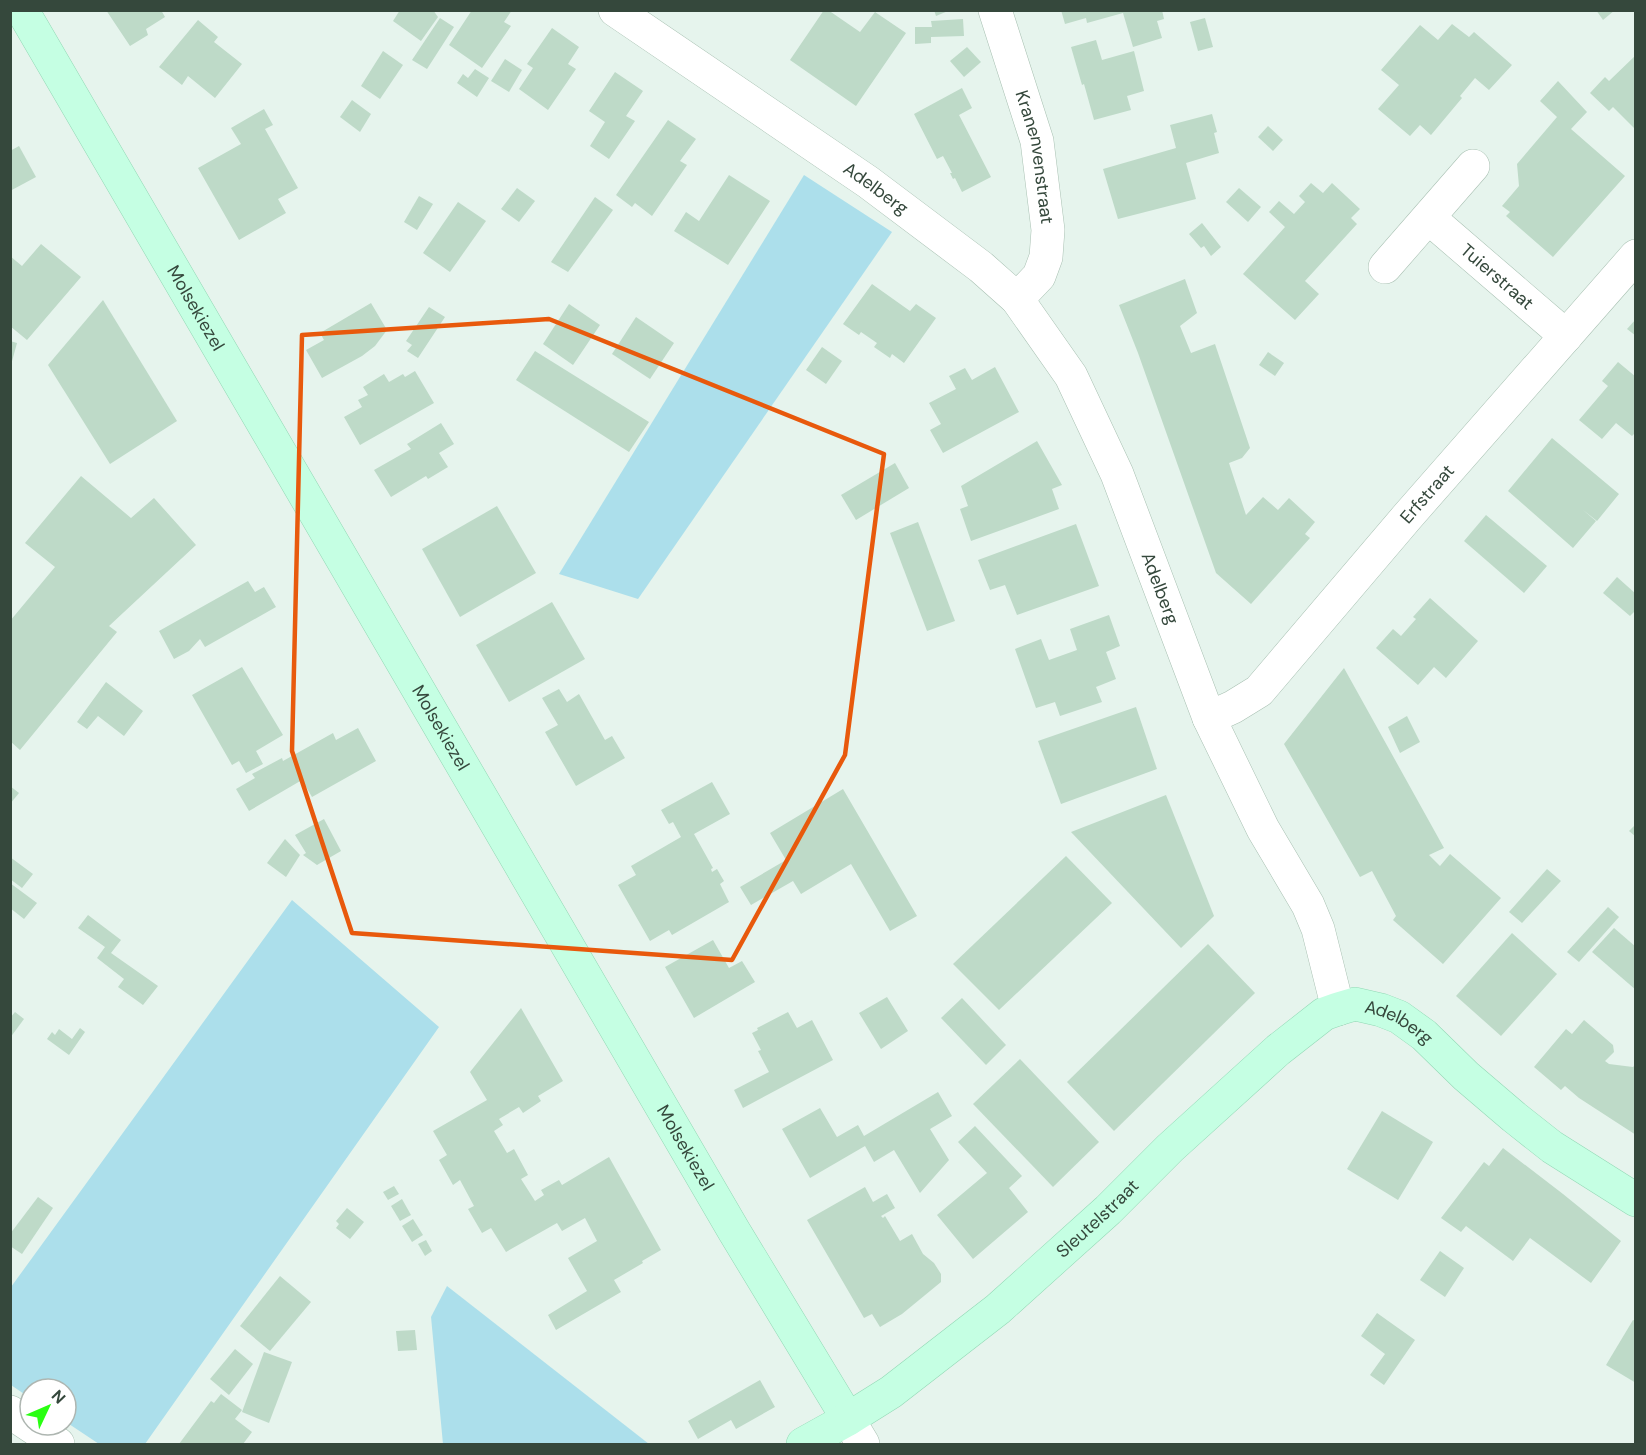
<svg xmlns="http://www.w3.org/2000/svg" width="1646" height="1455" viewBox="0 0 1646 1455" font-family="'DM Sans',sans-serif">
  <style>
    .green { fill: #acdfeb }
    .building { fill: #bedac8 }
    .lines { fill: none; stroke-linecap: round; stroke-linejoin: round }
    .street-casing { stroke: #a8c0b2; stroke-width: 34 }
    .secondary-casing { stroke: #93d8b5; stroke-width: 34 }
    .street { stroke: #fff; stroke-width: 33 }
    .secondary { stroke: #c5ffe3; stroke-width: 33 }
    .marked { fill: none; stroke: #e8590c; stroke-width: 4.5; stroke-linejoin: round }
    .labels { text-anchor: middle; stroke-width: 5; stroke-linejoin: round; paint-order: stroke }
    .street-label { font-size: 18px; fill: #35483c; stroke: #fff }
  </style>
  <rect width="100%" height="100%" fill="#e6f4ed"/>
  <g class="green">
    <polygon points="804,175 892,232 638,599 559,574"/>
    <polygon points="292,900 439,1027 145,1444 99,1444 66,1422 66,1389 30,1389 30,1398 11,1385 11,1287"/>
    <polygon points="447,1286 649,1444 443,1444 431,1317"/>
  </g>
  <g class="building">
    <polygon points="106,10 161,10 165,17 146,29 148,35 130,46"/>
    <polygon points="400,10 433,10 438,17 421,41 393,21"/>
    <polygon points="472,10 512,10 504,22 511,26 482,68 449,45"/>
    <polygon points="824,10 828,10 860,32 875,12 906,33 856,106 790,60"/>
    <polygon points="934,10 948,10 948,11 936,16"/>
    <polygon points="1061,10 1162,10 1164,19 1157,21 1162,38 1133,47 1123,13 1087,23 1086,18 1065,24"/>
    <polygon points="1596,10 1615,10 1603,20"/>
    <polygon points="440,18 454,27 427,69 412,60"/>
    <polygon points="1205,18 1213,47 1198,51 1190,22"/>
    <polygon points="963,19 964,36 931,37 931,43 915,44 915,27 932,27 931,21"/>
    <polygon points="198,20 218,37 214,42 242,64 215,98 188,76 182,85 159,67"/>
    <polygon points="1452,24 1469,37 1474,32 1512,65 1489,90 1475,78 1460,96 1462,98 1431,135 1420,125 1410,136 1378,109 1399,85 1381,70 1420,25 1438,40"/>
    <polygon points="552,28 579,47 568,64 576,69 548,110 519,89 533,68 527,64"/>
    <polygon points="1096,40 1102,60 1134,51 1144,91 1127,96 1131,110 1094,120 1084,84 1082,85 1071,47"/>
    <polygon points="967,47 981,62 964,77 950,61"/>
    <polygon points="383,51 403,65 380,99 361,86"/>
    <polygon points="1636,55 1636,130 1613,107 1609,111 1590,93 1605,77 1609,81"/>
    <polygon points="505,59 522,70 509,92 491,81"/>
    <polygon points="475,69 489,78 477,97 457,83 463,74 468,78"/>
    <polygon points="615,72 643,91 626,116 635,121 609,159 590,146 605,122 589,111"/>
    <polygon points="1558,81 1587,112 1571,129 1625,176 1553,257 1506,216 1510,212 1502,206 1519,186 1517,164 1557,117 1540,101"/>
    <polygon points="962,88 972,108 959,115 991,177 962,192 955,178 953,179 950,173 952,173 943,156 937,159 914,114"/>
    <polygon points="352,100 371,114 360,132 340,117"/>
    <polygon points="264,109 273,125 265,129 298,188 278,199 286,213 239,240 198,168 241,144 231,128"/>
    <polygon points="1212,114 1217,132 1214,133 1219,153 1186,163 1196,199 1118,219 1103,169 1176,148 1170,125"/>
    <polygon points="668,120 696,139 680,161 687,165 652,216 635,203 632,207 616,195"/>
    <polygon points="1268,126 1283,140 1273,151 1258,137"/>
    <polygon points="19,146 36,177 10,191 10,151"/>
    <polygon points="729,175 770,201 728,265 674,231 686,212 699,221"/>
    <polygon points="1311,183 1323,193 1332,183 1360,209 1351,218 1357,224 1305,281 1319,294 1295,320 1243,274 1285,227 1269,212 1279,201 1294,214 1305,202 1299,196"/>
    <polygon points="517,188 535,201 519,222 501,209"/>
    <polygon points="1239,188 1261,207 1248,222 1226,202"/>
    <polygon points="419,196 433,204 417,230 404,222"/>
    <polygon points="595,197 613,210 568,272 551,262"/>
    <polygon points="458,202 486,221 450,272 423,253"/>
    <polygon points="1202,223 1221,247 1211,256 1204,246 1201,248 1189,234"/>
    <polygon points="41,244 81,277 27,340 10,326 10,256 22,266"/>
    <polygon points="1185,279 1197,313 1180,326 1191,353 1215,344 1250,448 1242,458 1229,463 1246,515 1263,497 1278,510 1289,498 1315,522 1305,534 1310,538 1251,604 1216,573 1138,353 1119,305"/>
    <polygon points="872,284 910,311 916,304 936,318 904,363 892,354 890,358 874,347 877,343 861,332 859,335 843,324"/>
    <polygon points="103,300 177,421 110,464 48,365"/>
    <polygon points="371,303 387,330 375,346 362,356 322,378 306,350 324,340 320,333"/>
    <polygon points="569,304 600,325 573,365 543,344"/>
    <polygon points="429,307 445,317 418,358 407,351 412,345 406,341"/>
    <polygon points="636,317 674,343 650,379 612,354"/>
    <polygon points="1636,319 1636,336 1627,329"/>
    <polygon points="10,341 17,343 11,365 10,365"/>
    <polygon points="822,347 842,361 826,384 806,370"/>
    <polygon points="535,351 649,422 629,452 516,380"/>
    <polygon points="1268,352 1284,363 1275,376 1259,365"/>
    <polygon points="1618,362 1636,377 1636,432 1632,436 1616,423 1602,439 1579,420 1608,386 1602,381"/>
    <polygon points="995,367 1019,412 943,453 930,430 941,424 929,403 956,389 949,376 965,368 972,380"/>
    <polygon points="415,371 434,403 360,445 344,417 362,407 358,400 368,395 363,387 384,374 389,382 403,374 405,377"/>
    <polygon points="441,423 454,444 439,453 448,467 428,479 426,476 391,497 374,470 411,449 407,444"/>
    <polygon points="1552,438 1619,494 1597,521 1583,510 1596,521 1573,548 1508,491"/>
    <polygon points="1037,441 1062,485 1052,489 1059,509 971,541 960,509 968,506 961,486"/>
    <polygon points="895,463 909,488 856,520 841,495"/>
    <polygon points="81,476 131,518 154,498 196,545 109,626 117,632 20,750 10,741 10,621 55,567 25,543"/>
    <polygon points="497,506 536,573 460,617 422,549"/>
    <polygon points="1486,515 1547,566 1524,593 1464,541"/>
    <polygon points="918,522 955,621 927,631 890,533"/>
    <polygon points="1076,524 1099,586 1017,615 1005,585 990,590 978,560"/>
    <polygon points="1617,577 1636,594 1636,610 1630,616 1603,593"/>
    <polygon points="248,581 255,592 264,587 276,607 205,647 200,639 189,651 174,659 159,631"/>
    <polygon points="1430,598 1478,641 1446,678 1434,667 1418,685 1376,648 1393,629 1401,636 1416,619 1413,617"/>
    <polygon points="552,602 585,659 509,702 476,645"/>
    <polygon points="1109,615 1120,646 1106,652 1116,679 1096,687 1102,702 1060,716 1055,702 1036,708 1015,649 1041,639 1049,660 1077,650 1070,629"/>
    <polygon points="242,667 283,735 256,751 263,764 246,773 239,761 232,765 192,695"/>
    <polygon points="1344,668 1444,848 1429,855 1440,866 1450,854 1501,898 1443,964 1393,920 1396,916 1372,871 1360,877 1284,744"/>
    <polygon points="106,682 143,711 124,736 98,716 87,729 77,722"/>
    <polygon points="559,689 567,702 579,694 605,740 612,736 625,758 576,786 545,732 558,725 542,698"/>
    <polygon points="1136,707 1157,769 1061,804 1038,741"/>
    <polygon points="1407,716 1420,742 1400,753 1388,727"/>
    <polygon points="358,728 376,761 312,797 302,780 249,811 236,789 255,778 252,774 282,758 283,761 333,733 336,740"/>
    <polygon points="712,782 730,814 694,834 713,868 711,869 712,872 717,869 724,881 720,884 729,902 672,935 669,930 650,941 618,885 636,875 631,866 681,837 673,822 669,824 661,810"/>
    <polygon points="10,786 19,793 10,804"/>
    <polygon points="843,789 917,916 890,931 851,864 801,894 793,881 751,905 740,887 786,860 770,833"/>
    <polygon points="1166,795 1214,916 1181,948 1071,832"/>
    <polygon points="324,819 341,851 317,865 303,855 306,853 295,835"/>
    <polygon points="1636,824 1636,837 1629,831"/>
    <polygon points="285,839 300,855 286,877 267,863"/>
    <polygon points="1066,856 1112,903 999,1010 953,964"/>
    <polygon points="10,857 33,874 22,888 10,879"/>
    <polygon points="1547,869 1561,881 1522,923 1509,912"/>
    <polygon points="10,883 37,903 24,919 10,908"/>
    <polygon points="1608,907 1619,917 1579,962 1567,952"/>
    <polygon points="88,915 121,940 111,953 158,986 143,1005 118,987 124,979 97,958 105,947 78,928"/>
    <polygon points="1614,928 1636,947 1636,990 1592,952"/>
    <polygon points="1512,933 1557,974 1501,1036 1456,996"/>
    <polygon points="713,940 729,968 742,961 755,982 694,1018 665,967"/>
    <polygon points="1208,944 1255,993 1114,1131 1067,1082"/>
    <polygon points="887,997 908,1031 881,1049 859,1013"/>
    <polygon points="962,998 1006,1045 986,1065 941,1018"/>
    <polygon points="521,1008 563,1081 538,1096 541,1101 523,1113 519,1107 499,1119 503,1125 494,1131 507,1153 514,1149 528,1175 521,1179 535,1201 544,1195 541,1190 559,1180 562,1185 609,1157 661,1250 642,1261 643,1263 614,1280 621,1292 556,1330 548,1315 587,1291 568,1258 597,1241 585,1218 562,1231 557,1223 506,1252 491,1228 482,1233 468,1209 474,1206 460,1180 453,1185 439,1160 447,1155 433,1131 487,1100 470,1072"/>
    <polygon points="15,1012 24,1019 10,1038 10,1018"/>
    <polygon points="788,1012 797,1028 812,1020 833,1060 743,1108 734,1090 769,1072 758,1051 761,1050 752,1033 758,1030 757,1028"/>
    <polygon points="1584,1020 1613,1045 1614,1052 1605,1061 1609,1064 1633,1067 1636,1064 1636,1135 1579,1098 1565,1086 1561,1090 1534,1067 1566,1029 1572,1034"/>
    <polygon points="80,1028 85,1032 69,1055 47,1039 52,1032 55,1035 59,1029 72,1039"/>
    <polygon points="1020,1059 1099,1142 1053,1187 973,1104"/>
    <polygon points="938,1092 952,1116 930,1129 949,1160 920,1193 894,1150 874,1162 865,1146 810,1178 782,1129 820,1108 837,1137 858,1125 864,1136"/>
    <polygon points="1382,1111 1433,1142 1398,1200 1347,1169"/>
    <polygon points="975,1126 1022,1176 1009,1188 1028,1212 973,1259 937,1215 987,1173 958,1142"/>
    <polygon points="1503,1148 1563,1194 1621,1241 1591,1283 1530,1238 1513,1261 1466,1226 1461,1232 1441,1218 1484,1162 1489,1166"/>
    <polygon points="394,1186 399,1194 388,1200 383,1192"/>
    <polygon points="865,1187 873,1202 887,1194 895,1208 881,1216 883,1218 885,1216 900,1241 912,1234 923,1254 934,1263 941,1274 941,1282 902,1314 880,1327 872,1314 864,1318 807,1220"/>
    <polygon points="38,1197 53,1208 22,1254 10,1246 10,1234"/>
    <polygon points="402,1199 411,1215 400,1221 391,1206"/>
    <polygon points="347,1208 364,1222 350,1239 336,1228 339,1224 336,1221"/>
    <polygon points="413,1219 423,1235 412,1242 402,1226"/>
    <polygon points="426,1240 432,1251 425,1256 418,1244"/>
    <polygon points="1440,1251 1464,1268 1445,1297 1420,1280"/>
    <polygon points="280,1276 311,1302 270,1351 240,1326"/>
    <polygon points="1377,1313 1415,1340 1384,1385 1370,1375 1385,1354 1361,1336"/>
    <polygon points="1633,1320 1636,1321 1636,1383 1606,1365"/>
    <polygon points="415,1330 417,1350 398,1351 396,1331"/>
    <polygon points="235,1349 253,1364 229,1395 210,1379"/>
    <polygon points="264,1352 292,1362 269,1423 242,1412"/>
    <polygon points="760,1380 775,1407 736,1429 731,1420 698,1439 688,1421"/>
    <polygon points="221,1394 242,1410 235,1419 252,1432 243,1444 179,1444 211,1401 214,1403"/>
  </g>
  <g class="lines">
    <g class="street-casing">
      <g id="street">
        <path id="s1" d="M615,10L868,182L981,267L1017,299L1071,376L1117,474L1209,718L1263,829L1308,905L1318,929L1338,1009"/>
        <path id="s2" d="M995,10L1037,141L1048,230L1046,257L1039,276L1017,299"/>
        <path id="s3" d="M1429,218L1566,336"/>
        <polyline points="1385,267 1473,166"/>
        <path id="s4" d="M1209,718L1233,707L1259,691L1407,517L1636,256"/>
        <polyline points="10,1412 58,1444"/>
        <polyline points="848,1419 863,1444"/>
      </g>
    </g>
    <g class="secondary-casing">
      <g id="secondary">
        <path id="s5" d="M22,10L734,1231L848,1419"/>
        <path id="s6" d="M803,1444L848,1419L891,1392L998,1309L1108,1210L1170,1148L1278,1050L1324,1014L1338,1009L1355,1004L1381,1010L1399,1017L1424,1035L1466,1076L1514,1117L1552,1147L1636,1200"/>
      </g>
    </g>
    <use href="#street" class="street"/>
    <use href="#secondary" class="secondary"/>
  </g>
  <path class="marked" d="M549,319L884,454L845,755L732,960L352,933L292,751L302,335Z"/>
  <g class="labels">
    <g class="street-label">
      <text dy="6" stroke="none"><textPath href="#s2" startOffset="153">Kranenvenstraat</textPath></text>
      <text dy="6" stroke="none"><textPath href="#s1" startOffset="316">Adelberg</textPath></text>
      <text dy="6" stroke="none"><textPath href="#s3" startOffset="90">Tuierstraat</textPath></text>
      <text dy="6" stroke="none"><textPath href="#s5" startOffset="345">Molsekiezel</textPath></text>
      <text dy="6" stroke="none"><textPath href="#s4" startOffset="316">Erfstraat</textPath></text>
      <text dy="6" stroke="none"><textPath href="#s1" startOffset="820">Adelberg</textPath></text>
      <text dy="6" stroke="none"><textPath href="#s5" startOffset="831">Molsekiezel</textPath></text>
      <text dy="6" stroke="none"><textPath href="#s6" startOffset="758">Adelberg</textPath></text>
      <text dy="6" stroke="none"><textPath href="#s5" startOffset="1317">Molsekiezel</textPath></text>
      <text dy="6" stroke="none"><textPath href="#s6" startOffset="372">Sleutelstraat</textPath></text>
    </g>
  </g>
  <rect width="1646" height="1455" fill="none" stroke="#35483c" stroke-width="24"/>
  <g transform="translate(48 1407) rotate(46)"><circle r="28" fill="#ffffff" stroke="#aeb6b1" stroke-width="1.5"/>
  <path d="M0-4.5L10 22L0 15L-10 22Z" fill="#2aff12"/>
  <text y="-9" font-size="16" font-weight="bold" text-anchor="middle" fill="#35483c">N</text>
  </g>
</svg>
